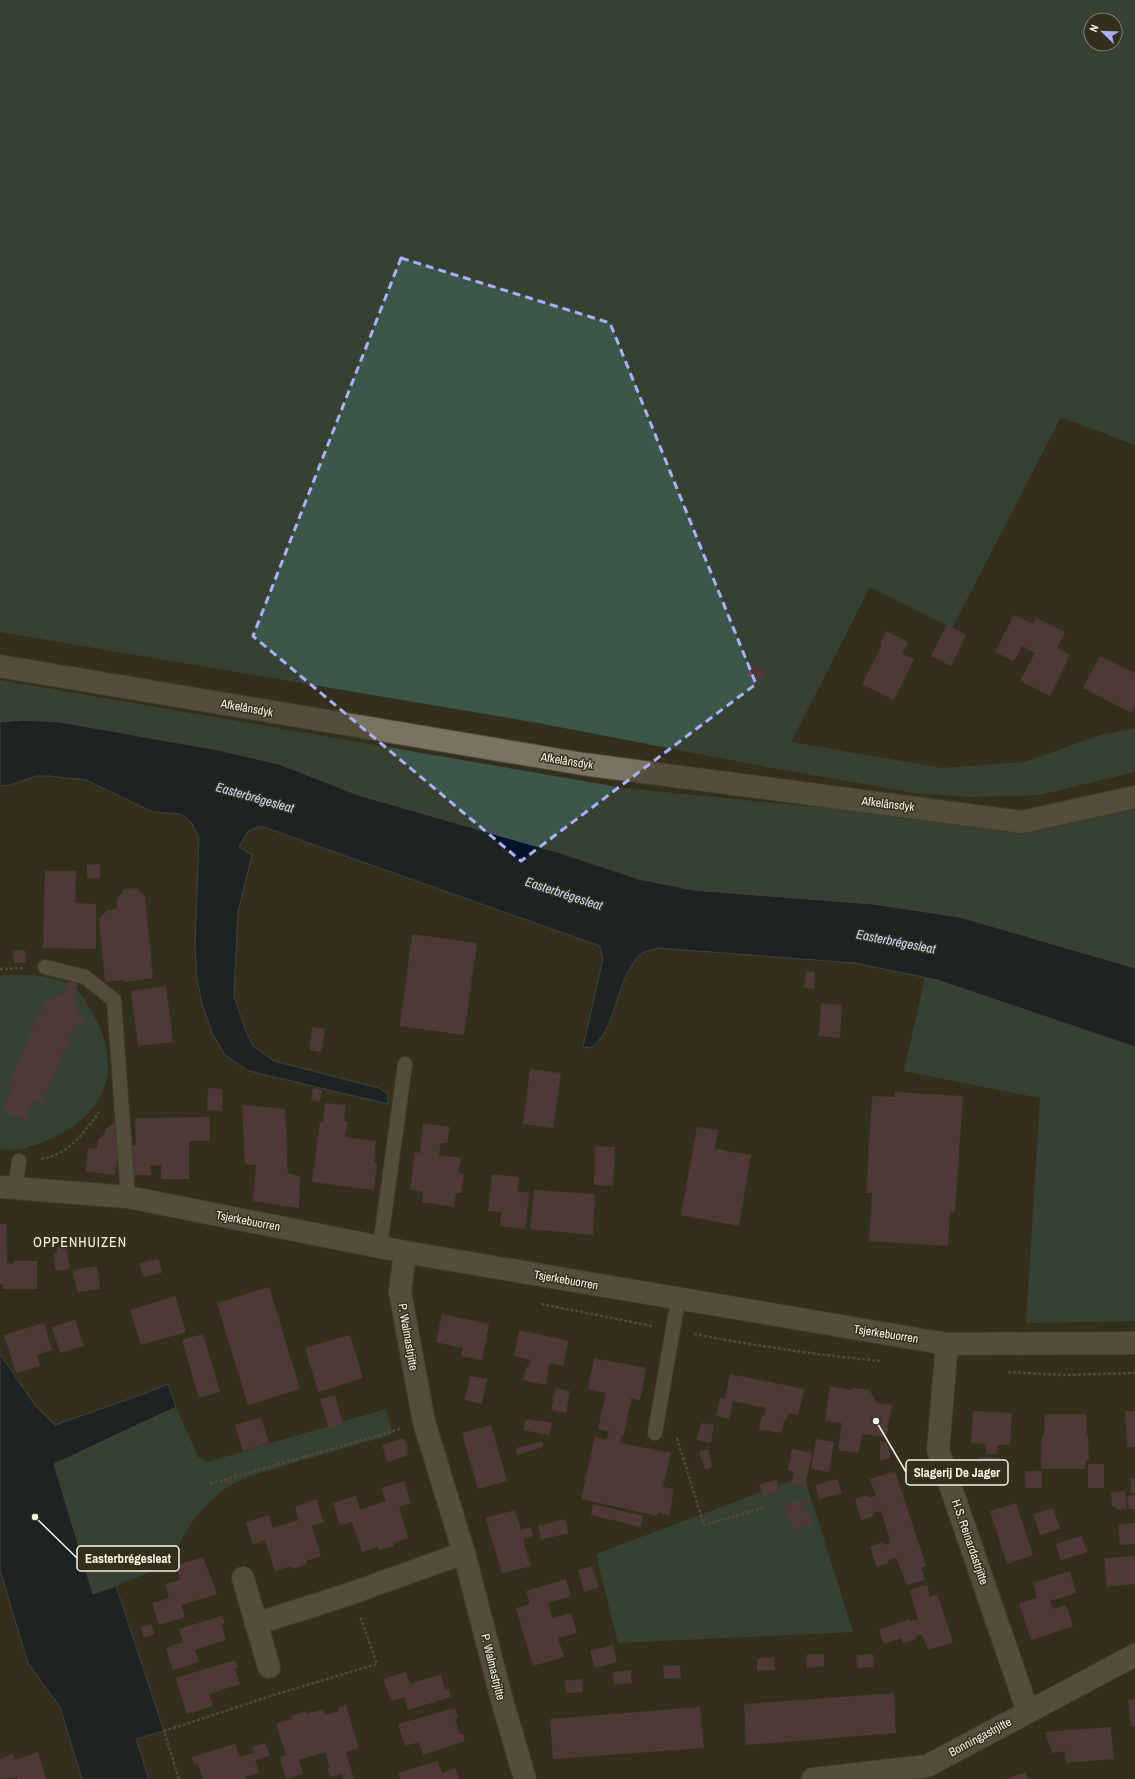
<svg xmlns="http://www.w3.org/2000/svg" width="1135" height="1779" viewBox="0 0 1135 1779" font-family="'Archivo Narrow',sans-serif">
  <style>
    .green { fill: #3b5749; fill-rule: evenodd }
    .water { fill: #02132c; stroke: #4c5765 }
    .building { fill: #6e4654 }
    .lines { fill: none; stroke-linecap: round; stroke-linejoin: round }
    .lane-casing { stroke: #514c3c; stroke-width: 16 }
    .street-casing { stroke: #514c3c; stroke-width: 24 }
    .secondary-casing { stroke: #514c3c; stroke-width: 24 }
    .path { stroke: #6f6b5b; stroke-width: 2.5; stroke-dasharray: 3 2; stroke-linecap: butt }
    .lane { stroke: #79745f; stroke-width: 14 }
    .street { stroke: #79745f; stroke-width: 22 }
    .secondary { stroke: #79745f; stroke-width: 22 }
    .marked { fill: none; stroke: #aab0fb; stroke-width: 3; stroke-dasharray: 8 5; stroke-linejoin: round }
    .labels { text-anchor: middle; stroke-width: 3; stroke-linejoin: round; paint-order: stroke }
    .street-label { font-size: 12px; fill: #f8f5e9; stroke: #342f1d }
    .water-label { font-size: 13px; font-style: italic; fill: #c5ddfe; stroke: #342f1d }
    .quarter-label { font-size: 14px; letter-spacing: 1px; fill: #f8f5e9; stroke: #342f1d }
    .leader { fill: none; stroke: #f8f5e9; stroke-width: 1.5 }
    .callout-dot { fill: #f8f5e9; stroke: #342f1d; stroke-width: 1.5 }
    .callout { fill: #342f1d; stroke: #f8f5e9; stroke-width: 1.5 }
    .callout-label { font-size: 13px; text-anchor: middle; font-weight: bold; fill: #f8f5e9 }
  </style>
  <rect width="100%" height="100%" fill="#342f1d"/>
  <g class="green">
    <path d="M0,0H1135V445L1061,417L952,628L870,587L791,742L942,768L1025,762L1100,735L1135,728V772L1039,795L971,797L915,793L778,769L538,723L0,632ZM1091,20H1115V44H1091Z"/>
    <polygon points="0,680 624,788 915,817 1007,831 1059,826 1102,814 1135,809 1135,968 960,917 873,904 693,890 639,879 560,853 358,795 279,764 218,750 60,722 23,720 0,722"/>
    <path d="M6,975C25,975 45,974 63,982C79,988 85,1000 93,1014C124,1069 106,1114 50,1139C34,1146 17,1152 0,1149V976Z"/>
    <polygon points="925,978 937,980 1135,1047 1135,1321 1026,1323 1040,1098 904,1071"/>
    <path d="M176,1407L198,1457L208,1462L386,1409L393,1434C359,1444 324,1454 290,1464C269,1471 243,1476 225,1489C198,1508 182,1535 170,1564L93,1595L54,1463Z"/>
    <polygon points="804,1476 853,1632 618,1643 596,1554"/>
  </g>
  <g class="water">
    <path d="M23,720L60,722L218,750L279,764L358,795L560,853L639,879L693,890L873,904L960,917L1135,968V1047L937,980L854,963L658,948C652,950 642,952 638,956C635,959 633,964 631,967C615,991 615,1032 590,1048L583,1047L603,959L600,946L261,826L248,831L239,847L252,855L238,912L234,996L245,1029L253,1046L274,1061L379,1088L388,1094V1104L249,1071L225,1055L213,1035L202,1004L197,979L195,946L199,837L191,822L181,814L153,812L86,780L49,776H36L10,785L0,786V722Z"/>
    <polygon points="0,1354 34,1404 55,1425 146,1393 168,1384 176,1407 54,1464 93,1594 116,1586 164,1731 136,1739 149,1779 82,1779 60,1707 28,1663 0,1570"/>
  </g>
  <g class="building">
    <polygon points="1014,615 1033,624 1036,618 1065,632 1057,648 1070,655 1050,696 1020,681 1035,653 1022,646 1014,661 995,652"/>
    <polygon points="947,625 966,635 951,666 931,656"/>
    <polygon points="886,631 908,642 902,654 914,659 894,700 862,684 882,645 880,644"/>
    <polygon points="1100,656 1135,673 1135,707 1132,713 1083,688"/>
    <polygon points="752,664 766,671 761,682 747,675"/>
    <polygon points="100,864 100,878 87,878 87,865"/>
    <polygon points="45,871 76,871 75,903 96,904 96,949 43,948"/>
    <polygon points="136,888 145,896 153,978 125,982 124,980 105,982 99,919 107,910 117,909 117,899 125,889"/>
    <polygon points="412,934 477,943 464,1035 400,1026"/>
    <polygon points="13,950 25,950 26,962 14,963"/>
    <polygon points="806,971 815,972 814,989 804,988"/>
    <polygon points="69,980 78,984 72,998 75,1000 78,1016 86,1019 83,1026 76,1023 42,1102 34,1099 25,1120 3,1111 11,1090 7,1088 44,1003 59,993 63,995"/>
    <polygon points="166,986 173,1042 138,1046 131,991"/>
    <polygon points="821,1003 842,1005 840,1038 819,1036"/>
    <polygon points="312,1027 325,1029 321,1052 309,1050"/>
    <polygon points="530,1069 561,1073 553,1128 523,1124"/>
    <polygon points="208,1088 222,1089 222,1111 207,1110"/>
    <polygon points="313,1088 322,1090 320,1102 311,1100"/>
    <polygon points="895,1092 963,1096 955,1212 950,1211 948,1246 869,1241 872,1193 866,1193 872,1096 895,1097"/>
    <polygon points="325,1103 346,1105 344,1121 348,1122 345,1137 376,1141 374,1162 377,1163 374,1190 312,1182 320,1122 323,1123"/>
    <polygon points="242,1105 285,1109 288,1174 300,1176 299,1208 253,1201 256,1165 245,1164"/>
    <polygon points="210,1117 210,1141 189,1141 189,1179 161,1179 161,1165 150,1166 151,1175 132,1175 131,1145 136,1145 135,1118"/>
    <polygon points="117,1122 118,1152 115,1175 85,1171 88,1148 97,1149 98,1140 105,1133 105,1130 113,1123"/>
    <polygon points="423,1123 450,1127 447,1143 441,1143 439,1155 461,1158 458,1173 464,1174 461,1193 456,1193 454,1207 422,1202 423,1192 410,1190 415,1152 420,1153"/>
    <polygon points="697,1127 718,1130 715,1149 751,1155 739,1226 681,1215"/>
    <polygon points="595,1146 615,1147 613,1186 594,1185"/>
    <polygon points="492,1174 519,1177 517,1191 529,1193 525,1229 500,1226 502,1212 488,1211"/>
    <polygon points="534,1190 595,1194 593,1235 530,1229"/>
    <polygon points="0,1224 6,1224 7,1263 14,1264 14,1261 37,1261 37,1289 3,1289 3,1284 0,1284"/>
    <polygon points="66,1246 70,1269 56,1271 53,1254 57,1252 57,1248"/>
    <polygon points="159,1259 162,1273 143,1277 139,1263"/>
    <polygon points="97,1266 100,1289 77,1292 73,1270"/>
    <polygon points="269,1287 300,1389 248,1405 217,1303"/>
    <polygon points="175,1296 186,1332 141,1345 130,1310"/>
    <polygon points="442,1314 489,1324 482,1360 461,1356 463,1348 436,1342"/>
    <polygon points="75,1320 84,1346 60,1353 52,1327"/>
    <polygon points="44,1323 52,1350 36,1355 40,1366 16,1373 4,1335"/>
    <polygon points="519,1330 568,1341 563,1366 549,1363 546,1385 523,1380 526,1367 529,1367 531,1360 514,1356"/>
    <polygon points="203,1334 220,1392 199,1398 182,1340"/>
    <polygon points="350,1335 363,1378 318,1392 305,1348"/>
    <polygon points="594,1358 646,1368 640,1400 631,1398 624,1435 622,1434 620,1443 671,1453 663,1487 674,1489 669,1516 658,1513 657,1516 581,1499 595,1437 607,1440 609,1431 598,1429 606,1393 588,1389"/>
    <polygon points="730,1374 804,1389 798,1415 788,1413 787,1420 784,1420 781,1433 759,1429 762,1415 765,1416 766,1408 733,1401 729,1419 716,1416 720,1398 725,1399"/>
    <polygon points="470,1376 487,1379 482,1404 465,1400"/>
    <polygon points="830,1386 851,1390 854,1388 869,1390 876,1401 876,1403 892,1405 886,1437 862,1434 859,1453 838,1450 842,1423 825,1421"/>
    <polygon points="556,1388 570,1391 566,1413 551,1410"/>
    <polygon points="335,1395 343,1424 329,1429 320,1399"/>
    <polygon points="973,1411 1012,1413 1010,1445 997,1445 997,1454 986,1454 986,1444 971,1443"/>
    <polygon points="1125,1411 1135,1411 1135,1447 1127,1447"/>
    <polygon points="1045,1414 1086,1414 1086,1437 1088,1436 1089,1460 1086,1460 1085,1469 1041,1469 1042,1436 1044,1436"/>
    <polygon points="261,1418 269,1443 243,1451 235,1425"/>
    <polygon points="526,1419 552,1423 549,1435 523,1430"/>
    <polygon points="701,1423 714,1425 711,1443 697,1440"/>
    <polygon points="491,1425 507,1481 478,1489 462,1433"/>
    <polygon points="404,1438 409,1455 387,1462 382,1445"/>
    <polygon points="816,1439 834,1442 829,1472 811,1469"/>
    <polygon points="542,1441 543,1447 517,1455 516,1448"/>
    <polygon points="880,1441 887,1443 891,1457 880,1461"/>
    <polygon points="708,1449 712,1467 705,1470 699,1451"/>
    <polygon points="792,1449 812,1453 805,1486 792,1484 794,1472 788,1470"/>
    <polygon points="979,1457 1000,1458 999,1484 978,1483"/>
    <rect x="1088" y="1464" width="16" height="24"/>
    <polygon points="895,1471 926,1566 921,1568 925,1580 907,1585 896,1558 888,1560 889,1563 877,1567 870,1547 882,1542 883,1545 891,1543 881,1511 873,1513 874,1516 861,1520 855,1499 867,1495 868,1498 876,1496 870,1479"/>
    <polygon points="1025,1471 1042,1471 1042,1488 1026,1488"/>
    <rect x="1131" y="1478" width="4" height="15"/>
    <polygon points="837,1479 842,1493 820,1499 815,1485"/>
    <polygon points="777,1480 779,1492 762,1496 759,1484"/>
    <polygon points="404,1481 411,1503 399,1507 408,1538 393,1543 394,1546 379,1550 378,1547 362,1552 352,1522 340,1525 333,1503 356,1496 360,1510 386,1501 381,1488"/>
    <polygon points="1125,1491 1127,1509 1118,1510 1112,1505 1111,1492"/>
    <polygon points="1135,1495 1135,1509 1129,1509 1127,1496"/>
    <polygon points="316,1499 324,1522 312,1526 321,1556 306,1561 307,1564 292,1569 291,1566 275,1571 265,1540 253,1544 246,1522 269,1515 273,1528 299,1520 295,1507"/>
    <polygon points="804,1499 812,1525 793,1531 784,1505"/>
    <polygon points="1016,1503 1033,1555 1007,1564 990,1511"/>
    <polygon points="593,1504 643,1516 641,1527 591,1515"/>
    <polygon points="1053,1508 1060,1529 1040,1535 1033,1514"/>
    <polygon points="515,1510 521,1530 531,1527 533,1536 523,1539 531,1566 502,1574 486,1518"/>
    <polygon points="565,1519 568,1533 541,1540 538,1526"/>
    <polygon points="1135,1523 1135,1544 1120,1545 1118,1525"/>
    <polygon points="1082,1536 1087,1552 1061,1560 1056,1544"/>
    <polygon points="1135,1556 1135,1584 1107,1587 1104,1558"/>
    <polygon points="203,1557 217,1594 181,1605 185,1617 159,1625 152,1603 169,1598 165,1584 180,1580 176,1566"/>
    <polygon points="592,1566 599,1587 584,1592 578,1570"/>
    <polygon points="1070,1571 1076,1593 1050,1601 1053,1609 1066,1605 1073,1626 1031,1640 1019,1603 1037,1598 1033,1583"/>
    <polygon points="566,1579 571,1596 548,1603 552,1618 571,1613 577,1633 558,1638 564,1657 533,1666 516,1608 530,1604 526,1591"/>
    <polygon points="927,1585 930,1597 937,1594 953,1642 928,1650 922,1634 915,1636 916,1639 903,1643 901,1638 884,1644 879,1630 910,1619 910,1622 918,1619 910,1590"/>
    <polygon points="222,1616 225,1623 221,1624 226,1640 195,1650 199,1662 173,1670 166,1648 183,1642 179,1629"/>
    <polygon points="151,1624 155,1634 144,1638 140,1627"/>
    <polygon points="612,1645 617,1662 595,1668 590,1651"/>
    <polygon points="815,1654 824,1654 824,1666 807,1668 806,1655"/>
    <polygon points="873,1654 874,1667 857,1668 856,1655"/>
    <polygon points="774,1657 775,1670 757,1671 757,1659"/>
    <polygon points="235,1660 238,1667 235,1668 240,1684 209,1694 213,1706 187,1714 176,1678"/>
    <polygon points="680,1665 681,1678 664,1679 663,1666"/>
    <polygon points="631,1670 632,1683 614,1685 613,1672"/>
    <polygon points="406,1672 410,1684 441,1674 445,1690 449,1689 451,1697 408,1710 404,1697 391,1701 383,1679"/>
    <polygon points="582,1679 583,1692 566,1693 565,1681"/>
    <polygon points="894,1693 896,1733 746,1745 744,1704"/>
    <polygon points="1135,1699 1135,1726 1131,1726 1128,1700"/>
    <polygon points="346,1705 359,1748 346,1752 354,1779 343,1779 342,1774 330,1777 327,1768 329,1768 329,1766 325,1752 299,1760 303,1774 286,1779 280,1757 286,1755 276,1724 292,1719 291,1716 306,1711 307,1714 323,1709 325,1715 340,1711 338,1708"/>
    <polygon points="700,1707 704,1748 553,1759 550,1719"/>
    <polygon points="455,1708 458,1718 455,1719 460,1735 463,1734 465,1741 423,1755 419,1742 405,1746 398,1724"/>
    <polygon points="1111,1727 1114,1759 1076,1762 1066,1763 1065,1751 1052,1753 1045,1732"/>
    <polygon points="265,1743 270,1756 255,1760 252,1747"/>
    <polygon points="235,1744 239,1757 253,1753 259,1773 245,1777 246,1779 203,1779 198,1764 195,1765 192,1757"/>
    <polygon points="38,1752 46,1779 17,1779 16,1777 0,1779 0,1759 13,1754 15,1760"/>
    <polygon points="438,1761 442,1773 455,1768 459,1779 400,1779 398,1773"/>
    <polygon points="1026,1772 1028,1779 1006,1779"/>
  </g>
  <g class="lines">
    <g class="lane-casing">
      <g id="lane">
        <polyline points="45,967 85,977 114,1000 128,1197"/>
        <polyline points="15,1188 19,1161"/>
        <polyline points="380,1247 405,1064"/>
        <polyline points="655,1433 678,1300"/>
      </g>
    </g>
    <g class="street-casing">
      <g id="street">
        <polyline points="0,666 583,764 1022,822 1135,797"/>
        <polyline points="405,1252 400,1292 424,1422 464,1553 503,1704 525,1779"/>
        <polyline points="947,1344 938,1450 1028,1712"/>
        <polyline points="243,1578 269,1667"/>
        <polyline points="256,1624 352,1593 464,1553"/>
        <polyline points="813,1779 927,1766 1135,1655"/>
      </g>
    </g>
    <g class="secondary-casing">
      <polyline id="secondary" points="0,1187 128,1197 405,1252 947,1344 1135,1343"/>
    </g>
    <g class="path">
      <polyline points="0,969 23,968"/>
      <path d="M41,1159C67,1156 85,1132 99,1112"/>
      <polyline points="541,1304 652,1326"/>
      <path d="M694,1334C756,1346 818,1355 881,1361"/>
      <polyline points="1008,1372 1063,1375 1135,1373"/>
      <polyline points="677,1438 704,1525 766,1507"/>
      <polyline points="210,1484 400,1429"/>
      <polyline points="179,1779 164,1731 277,1694 377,1664 360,1616"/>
    </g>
    <use href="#lane" class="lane"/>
    <use href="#street" class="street"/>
    <use href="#secondary" class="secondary"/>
  </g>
  <path d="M0 0H1135V1779H0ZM401,258L610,323L756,684L521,861L253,636Z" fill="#342f1d" fill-opacity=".55" fill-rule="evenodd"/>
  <path class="marked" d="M401,258L610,323L756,684L521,861L253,636Z"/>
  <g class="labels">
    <g class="street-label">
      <text transform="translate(247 708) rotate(10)" y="4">Afkelânsdyk</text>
      <text transform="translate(567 761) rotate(9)" y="4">Afkelânsdyk</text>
      <text transform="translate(888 804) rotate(7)" y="4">Afkelânsdyk</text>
      <text transform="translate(248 1221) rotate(11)" y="4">Tsjerkebuorren</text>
      <text transform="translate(566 1280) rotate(10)" y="4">Tsjerkebuorren</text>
      <text transform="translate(886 1334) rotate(9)" y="4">Tsjerkebuorren</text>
      <text transform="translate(408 1337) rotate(80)" y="4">P. Walmastrjitte</text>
      <text transform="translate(970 1542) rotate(71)" y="4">H.S. Reinardastrjitte</text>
      <text transform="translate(493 1667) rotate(76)" y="4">P. Walmastrjitte</text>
      <text transform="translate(980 1737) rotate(-28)" y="4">Bonningastrjitte</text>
    </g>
    <g class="water-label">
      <text transform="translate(255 797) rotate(16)" y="5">Easterbrégesleat</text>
      <text transform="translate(564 893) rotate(18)" y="5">Easterbrégesleat</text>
      <text transform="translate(896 941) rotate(11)" y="5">Easterbrégesleat</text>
    </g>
    <g class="quarter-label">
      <text x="80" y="1247">OPPENHUIZEN</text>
    </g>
  </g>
  <path class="leader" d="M876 1421L906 1472M35 1517L77 1558"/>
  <g class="callout-dot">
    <circle cx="876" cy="1421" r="4"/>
    <circle cx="35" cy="1517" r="4"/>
  </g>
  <g class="callout">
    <rect x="906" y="1460" width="102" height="25" rx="4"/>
    <rect x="77" y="1546" width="102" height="25" rx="4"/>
  </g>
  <g class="callout-label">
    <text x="957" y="1477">Slagerij De Jager</text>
    <text x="128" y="1563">Easterbrégesleat</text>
  </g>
  <g transform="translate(1103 32) rotate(293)"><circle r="19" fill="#342f1d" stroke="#827e6f"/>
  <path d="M0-3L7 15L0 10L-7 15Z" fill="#aab0fb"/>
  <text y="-6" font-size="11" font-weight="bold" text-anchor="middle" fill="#f8f5e9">N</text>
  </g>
</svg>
